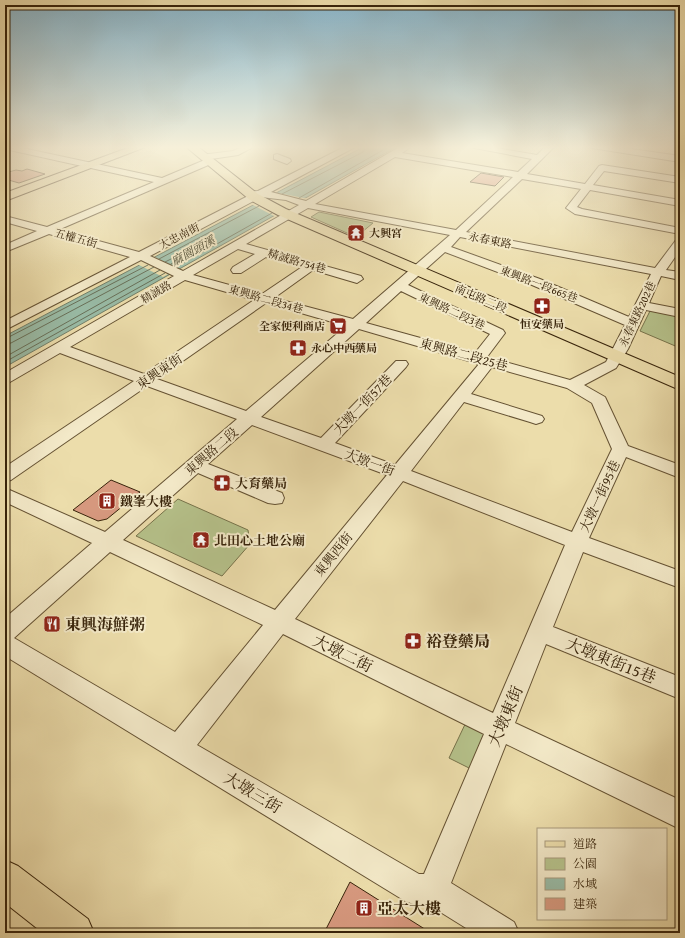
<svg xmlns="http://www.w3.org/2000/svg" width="685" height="938" viewBox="0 0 685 938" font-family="'Gentium Book Plus','Noto Serif TC',serif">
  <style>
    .green { fill: #b6c28b; stroke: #77734b }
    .water { fill: #99bca7; stroke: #727f69 }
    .pier { fill: #ecddab }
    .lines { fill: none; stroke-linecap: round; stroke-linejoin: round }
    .shore { stroke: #687059; stroke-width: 1 }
    .building { fill: #d7997f; stroke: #38240b }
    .minor-casing { stroke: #655233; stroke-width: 2 }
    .major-casing { stroke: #38240b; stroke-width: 2 }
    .minor { fill: #f3e9c8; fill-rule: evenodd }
    .major { fill: #ecddab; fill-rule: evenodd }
    .labels { text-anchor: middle; stroke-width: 4; stroke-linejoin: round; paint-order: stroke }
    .far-poi-label { font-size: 11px; font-weight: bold; fill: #38240b; stroke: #f3e9c8; text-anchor: start }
    .far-street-label { font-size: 11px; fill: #38240b; stroke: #f3e9c8 }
    .far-water-label { font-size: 12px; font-style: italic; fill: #55523a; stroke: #f3e9c8 }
    .street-label { font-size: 13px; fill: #38240b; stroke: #f3e9c8 }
    .poi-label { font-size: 13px; font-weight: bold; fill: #38240b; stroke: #f3e9c8; text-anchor: start }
    .near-poi-label { font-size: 16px; font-weight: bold; fill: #38240b; stroke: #f3e9c8; text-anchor: start }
    .near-street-label { font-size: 16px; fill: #38240b; stroke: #f3e9c8 }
  </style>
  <rect width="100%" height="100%" fill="#ecddab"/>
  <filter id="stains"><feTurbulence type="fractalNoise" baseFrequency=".005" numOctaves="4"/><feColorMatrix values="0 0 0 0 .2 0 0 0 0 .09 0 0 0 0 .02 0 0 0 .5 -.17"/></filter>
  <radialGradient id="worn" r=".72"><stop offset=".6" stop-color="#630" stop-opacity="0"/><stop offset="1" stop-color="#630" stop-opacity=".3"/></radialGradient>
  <g class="green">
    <polygon points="319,212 373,223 356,237 311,217"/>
    <polygon points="651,309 680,315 680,348 640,331"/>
    <polygon points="178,499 248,530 250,544 222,576 136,536"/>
    <polygon points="469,716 496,729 477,772 449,758"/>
  </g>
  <polygon class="water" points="365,146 398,146 5,367 5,336"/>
  <g class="pier">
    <polygon points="273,192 309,199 276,217 251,204"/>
    <polygon points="153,256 177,269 163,277 137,264"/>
  </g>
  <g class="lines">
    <g class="shore">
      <polyline points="282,194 363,152 366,146"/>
      <polyline points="299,198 390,146"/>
      <polyline points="159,259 259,206"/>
      <polyline points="165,262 207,241 206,244 171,264"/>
      <polyline points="176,267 272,213"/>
      <polyline points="5,339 148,265"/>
      <polyline points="5,344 11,343 154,267"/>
      <polyline points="5,357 160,270"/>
      <polyline points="5,362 165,273"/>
    </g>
  </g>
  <g class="building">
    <polygon points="27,169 45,174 19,183 5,179 5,173 16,170 22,171"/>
    <polygon points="481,173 504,177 495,186 470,182"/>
    <polygon points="111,480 140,492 107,519 98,521 73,510"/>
    <polygon points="350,882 431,933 324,933"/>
  </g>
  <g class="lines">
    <g class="minor-casing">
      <g id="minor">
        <path d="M5,146H13L162,178L207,159H201V155L233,151L243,146H255L238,155L211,159L214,161L213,163L58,230L139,252L248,196L245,194L247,192L258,191L346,146H357L271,192L306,201L401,146H412L402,153L518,172L532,159L464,146H485L537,155L546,146H555L527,174L585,184L599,166L602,165L680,177V183L604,171L593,185L680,200V206L590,190L577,207L582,209L680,228V234L575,214L566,208L581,189L522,179L466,232L655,268L676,240L680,239V250L666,270L680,272V280L661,276L649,303L680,309V317L646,310L628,349L616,368L584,385L605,397L628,446L680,465V478L626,457L589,538L680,571V588L583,552L553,627L680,677V699L546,644L515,723L680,800V829L506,744L451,883L514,922L519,933H474L429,905H416L405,901L5,656V618L92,543L5,502V488L105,532L237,419L147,386L11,480L5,482V467L134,381L60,353L10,382L5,384V373L174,276L141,260L5,330V321L130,257L49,234L5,252V245L37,231L5,222V216L47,227L154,182L5,149ZM395,157L513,177L456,230L315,204ZM261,197L286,200L299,205L183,271L150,256ZM308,208L450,235L353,319L274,298L313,270L357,283L363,279L361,276L246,244ZM460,237L651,274L629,317L540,279L451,247ZM238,249L255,254L233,267L231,270L233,273H241L266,257L302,267L262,294L193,275ZM445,252L532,285L625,325L606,362L570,380L487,357L505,333L503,330L408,285ZM185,280L254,300L144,374L70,347ZM401,291L490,334L475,353L366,323ZM266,303L346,326L246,411L157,379ZM359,329L479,364L395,465L335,443L406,367L408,364L406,361H396L321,438L261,417ZM492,367L567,388L592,403L612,449L572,532L411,471L464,402L530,422L536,424L542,422L544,419L542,416L471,394ZM252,425L387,475L275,610L123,540L198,473L268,503L275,504L282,503L284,498L282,493L208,464ZM403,481L565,545L493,713L295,619ZM110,552L263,625L175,732L14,638ZM283,634L484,734L424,874H419L197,745Z"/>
        <polygon points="588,146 611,146 680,156 680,162 592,148"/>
        <polygon points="277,154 290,159 291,161 287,164 274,159 274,155"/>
      </g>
    </g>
    <g class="major-casing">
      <g id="major">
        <polygon points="133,146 148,146 5,201 5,193"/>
        <polygon points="185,146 197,146 258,194 286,209 680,377 680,390 278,215 250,200"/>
        <polygon points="5,860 18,866 88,919 94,933 43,933 5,903"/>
      </g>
    </g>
    <use href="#minor" class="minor"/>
    <use href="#major" class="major"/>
  </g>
  <linearGradient id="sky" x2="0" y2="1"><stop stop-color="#88b7ce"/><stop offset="0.53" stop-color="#f6f0d9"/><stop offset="1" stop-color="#f6f0d9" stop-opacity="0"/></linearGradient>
  <rect width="685" height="278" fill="url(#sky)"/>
  <defs>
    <g id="temple-square" transform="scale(0.9)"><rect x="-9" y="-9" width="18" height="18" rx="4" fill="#8f2418" stroke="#f3e9c8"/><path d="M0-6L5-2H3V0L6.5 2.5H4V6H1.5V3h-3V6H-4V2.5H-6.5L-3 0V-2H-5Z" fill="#fff"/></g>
    <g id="pharmacy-square" transform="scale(0.9)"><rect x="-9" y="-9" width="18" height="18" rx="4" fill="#8f2418" stroke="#f3e9c8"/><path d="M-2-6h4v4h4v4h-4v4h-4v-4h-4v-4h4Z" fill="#fff"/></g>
    <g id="supermarket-square" transform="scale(0.9)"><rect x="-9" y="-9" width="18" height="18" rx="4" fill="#8f2418" stroke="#f3e9c8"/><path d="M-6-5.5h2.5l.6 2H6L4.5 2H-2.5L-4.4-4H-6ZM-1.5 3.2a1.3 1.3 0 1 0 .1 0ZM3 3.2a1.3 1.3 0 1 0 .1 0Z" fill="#fff"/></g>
    <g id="building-square" transform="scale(0.9)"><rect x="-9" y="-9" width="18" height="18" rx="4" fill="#8f2418" stroke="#f3e9c8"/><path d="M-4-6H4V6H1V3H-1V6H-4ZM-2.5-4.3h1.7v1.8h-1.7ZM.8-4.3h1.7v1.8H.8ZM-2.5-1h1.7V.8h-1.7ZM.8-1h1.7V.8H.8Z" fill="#fff"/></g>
    <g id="restaurant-square" transform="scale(0.9)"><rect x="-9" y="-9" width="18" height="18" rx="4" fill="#8f2418" stroke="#f3e9c8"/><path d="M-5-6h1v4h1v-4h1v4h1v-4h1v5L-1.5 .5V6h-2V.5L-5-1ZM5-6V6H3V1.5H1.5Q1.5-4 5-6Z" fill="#fff"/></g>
  </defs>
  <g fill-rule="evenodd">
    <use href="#temple-square" x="356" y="233"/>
    <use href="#pharmacy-square" x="542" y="306"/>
    <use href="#supermarket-square" x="338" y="326"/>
    <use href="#pharmacy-square" x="298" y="348"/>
    <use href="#pharmacy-square" x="222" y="483"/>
    <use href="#building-square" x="107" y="501"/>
    <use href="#temple-square" x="201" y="540"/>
    <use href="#restaurant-square" x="52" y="624"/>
    <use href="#pharmacy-square" x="413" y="641"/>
    <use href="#building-square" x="364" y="908"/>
  </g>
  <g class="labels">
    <g class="far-poi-label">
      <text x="369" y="237">大興宮</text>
      <text x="542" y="328" text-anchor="middle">恒安藥局</text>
      <text x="325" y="330" text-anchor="end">全家便利商店</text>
      <text x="311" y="352">永心中西藥局</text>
    </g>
    <g class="far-street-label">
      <text transform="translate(179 236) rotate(-27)" y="4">大忠南街</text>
      <text transform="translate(76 238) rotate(15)" y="4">五權五街</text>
      <text transform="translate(490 240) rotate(11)" y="4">永春東路</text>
      <text transform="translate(297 261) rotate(16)" y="4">精誠路754巷</text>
      <text transform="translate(539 284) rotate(21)" y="4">東興路一段665巷</text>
      <text transform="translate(156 292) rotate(-30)" y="4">精誠路</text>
      <text transform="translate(481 298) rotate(23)" y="4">南屯路二段</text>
      <text transform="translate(266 299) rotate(16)" y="4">東興路二段34巷</text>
      <text transform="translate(452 311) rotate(25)" y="4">東興路二段3巷</text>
      <text transform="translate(637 314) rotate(-65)" y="4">永春東路202巷</text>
    </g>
    <g class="far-water-label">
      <text transform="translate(193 251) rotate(-29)" y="4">麻園頭溪</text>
    </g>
    <g class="street-label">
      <text transform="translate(464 354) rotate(15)" y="5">東興路二段25巷</text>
      <text transform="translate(159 371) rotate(-34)" y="5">東興東街</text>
      <text transform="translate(362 404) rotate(-46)" y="5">大墩一街57巷</text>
      <text transform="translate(211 451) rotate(-41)" y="5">東興路二段</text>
      <text transform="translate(370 462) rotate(20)" y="5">大墩一街</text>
      <text transform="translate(599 496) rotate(-65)" y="5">大墩一街95巷</text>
      <text transform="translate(333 554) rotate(-51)" y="5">東興西街</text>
    </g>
    <g class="poi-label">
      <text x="235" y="488">大育藥局</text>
      <text x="120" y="506">鐵峯大樓</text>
      <text x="214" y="545">北田心土地公廟</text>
    </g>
    <g class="near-poi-label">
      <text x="65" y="630">東興海鮮粥</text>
      <text x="426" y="647">裕登藥局</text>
      <text x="377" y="914">亞太大樓</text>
    </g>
    <g class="near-street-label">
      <text transform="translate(343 653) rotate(26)" y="6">大墩二街</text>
      <text transform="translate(611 660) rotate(22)" y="6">大墩東街15巷</text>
      <text transform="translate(505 716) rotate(-67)" y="6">大墩東街</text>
      <text transform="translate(253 792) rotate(31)" y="6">大墩三街</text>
    </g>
  </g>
  <rect width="685" height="938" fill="none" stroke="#ecddab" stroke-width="20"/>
  <rect x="6" y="6" width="673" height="926" fill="none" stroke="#38240b" stroke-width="2"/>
  <rect x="10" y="10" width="665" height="918" fill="none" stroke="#38240b"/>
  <rect x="537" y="828" width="130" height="92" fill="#f3e9c8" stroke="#a89a7c"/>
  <rect x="545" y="841" width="20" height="6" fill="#ecddab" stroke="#a89a7c"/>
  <text x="573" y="848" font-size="12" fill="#38240b">道路</text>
  <rect x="545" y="858" width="20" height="12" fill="#b6c28b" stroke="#a89a7c"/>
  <text x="573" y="868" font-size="12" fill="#38240b">公園</text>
  <rect x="545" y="878" width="20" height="12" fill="#99bca7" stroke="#a89a7c"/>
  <text x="573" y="888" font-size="12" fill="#38240b">水域</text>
  <rect x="545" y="898" width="20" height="12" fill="#d7997f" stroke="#a89a7c"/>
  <text x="573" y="908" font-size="12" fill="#38240b">建築</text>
  <rect width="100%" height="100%" filter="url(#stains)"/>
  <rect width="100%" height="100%" fill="url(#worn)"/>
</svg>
